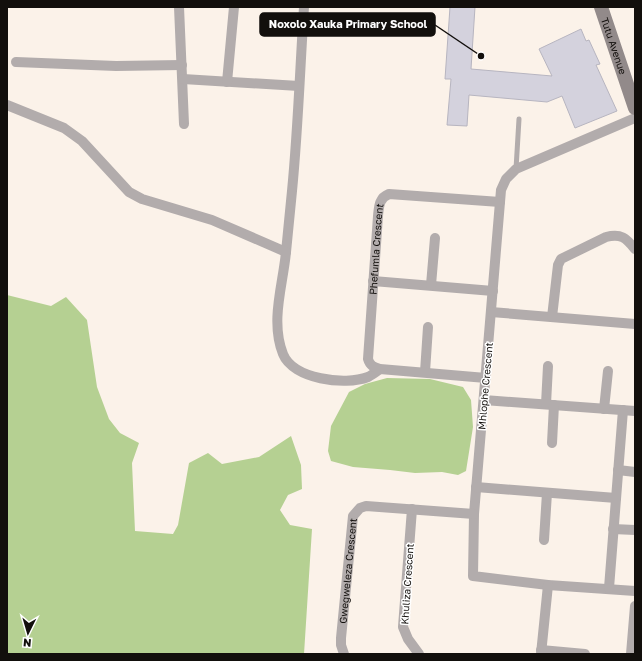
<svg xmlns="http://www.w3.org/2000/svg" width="642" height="661" viewBox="0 0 642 661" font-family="'Golos Text',sans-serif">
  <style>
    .green { fill: #b5d092 }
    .building { fill: #d4d2dd; stroke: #b7b5c0 }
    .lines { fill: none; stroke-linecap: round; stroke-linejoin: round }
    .lane { stroke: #b2acac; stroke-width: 5 }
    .street { stroke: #b2acac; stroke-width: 10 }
    .secondary { stroke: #928a8a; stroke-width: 14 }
    .labels { text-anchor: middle; stroke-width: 3; stroke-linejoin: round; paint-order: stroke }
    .street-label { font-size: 10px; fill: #120f0c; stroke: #fff }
    .leader { fill: none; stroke: #120f0c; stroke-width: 1.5 }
    .callout-dot { fill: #120f0c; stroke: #fff; stroke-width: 1.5 }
    .callout { fill: #120f0c; stroke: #120f0c; stroke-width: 1.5 }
    .callout-label { font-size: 11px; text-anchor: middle; font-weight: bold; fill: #fff }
  </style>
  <rect width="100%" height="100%" fill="#fbf2e9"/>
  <g class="green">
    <polygon points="7,295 51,306 66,297 87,320 97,387 109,419 120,433 139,443 132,463 135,531 173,534 178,525 189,463 208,453 222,464 259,457 291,436 301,465 302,489 288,495 280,510 290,525 312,529 304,654 7,654"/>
    <polygon points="387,378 430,379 463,387 471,400 473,427 466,471 458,475 442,472 415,473 390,470 353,467 331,461 328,451 331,426 349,392 365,384"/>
  </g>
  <polygon class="building" points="450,7 475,7 471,69 552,76 539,49 581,29 586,41 589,40 600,64 596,65 617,111 575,128 562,96 547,102 469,95 467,126 447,125 451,79 445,79"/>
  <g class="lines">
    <polyline class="lane" points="516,169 519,119"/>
    <g class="street">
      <polyline points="179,7 184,124"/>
      <path d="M304,7C300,68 298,130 292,191C290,212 288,232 286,252C283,285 270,321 283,354C293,379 345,386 368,377C372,375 376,372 380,369"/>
      <polyline points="16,62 116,66 182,65"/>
      <polyline points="183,79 299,86"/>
      <polyline points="227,82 234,7"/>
      <polyline points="7,105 64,128 82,141 129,192 142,199 212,220 286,252"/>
      <polyline points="635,118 516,169 506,179 501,190 474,514 473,576 548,585 635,591"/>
      <polyline points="373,281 493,291"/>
      <polyline points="431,285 435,238"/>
      <polyline points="491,312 635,324"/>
      <path d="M552,317L558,265L561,259L606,237C621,233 626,238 635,249"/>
      <polyline points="425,372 428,327"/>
      <path id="s1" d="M486,378L380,369C374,367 370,366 368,359L378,216C379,206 379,198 389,194L500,202"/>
      <polyline points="484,400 635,411"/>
      <polyline points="546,404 548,366"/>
      <polyline points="604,409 608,371"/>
      <polyline points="552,443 554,405"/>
      <polyline points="618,470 635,472"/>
      <polyline points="476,487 616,498"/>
      <polyline points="412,509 403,627 408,639 419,654"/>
      <polyline points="613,529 635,530"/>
      <polyline points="544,540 547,493"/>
      <polyline points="609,588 623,410"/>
      <polyline points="541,650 585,654"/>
      <path id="s2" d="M344,654L341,645V638L353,516L360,508L366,506L474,514"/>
      <polyline points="541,654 548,585"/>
      <polyline points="631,654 635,606"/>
    </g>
    <path class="secondary" id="s3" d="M601,7L635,108"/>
  </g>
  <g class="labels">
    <g class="street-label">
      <text dy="4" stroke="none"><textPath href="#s3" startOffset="41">Tutu Avenue</textPath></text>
      <text dy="4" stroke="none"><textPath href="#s1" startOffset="233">Phefumla Crescent</textPath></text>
      <text transform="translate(485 386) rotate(-85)" y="4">Mhlophe Crescent</text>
      <text dy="4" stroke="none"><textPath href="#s2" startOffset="84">Gwegweleza Crescent</textPath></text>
      <text transform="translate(407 584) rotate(-86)" y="4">Khuliza Crescent</text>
    </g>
  </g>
  <path class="leader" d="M481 56L435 25"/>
  <circle class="callout-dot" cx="481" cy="56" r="4"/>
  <rect class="callout" x="260" y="13" width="175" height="23" rx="4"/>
  <g class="callout-label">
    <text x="348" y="28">Noxolo Xauka Primary School</text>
  </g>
  <rect width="642" height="661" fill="none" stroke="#120f0c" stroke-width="16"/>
  <g transform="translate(28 633) rotate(185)" stroke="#ffffff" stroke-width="3" paint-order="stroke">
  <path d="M0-3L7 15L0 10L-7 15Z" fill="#120f0c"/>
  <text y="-6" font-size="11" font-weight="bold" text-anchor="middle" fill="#120f0c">N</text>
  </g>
</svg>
